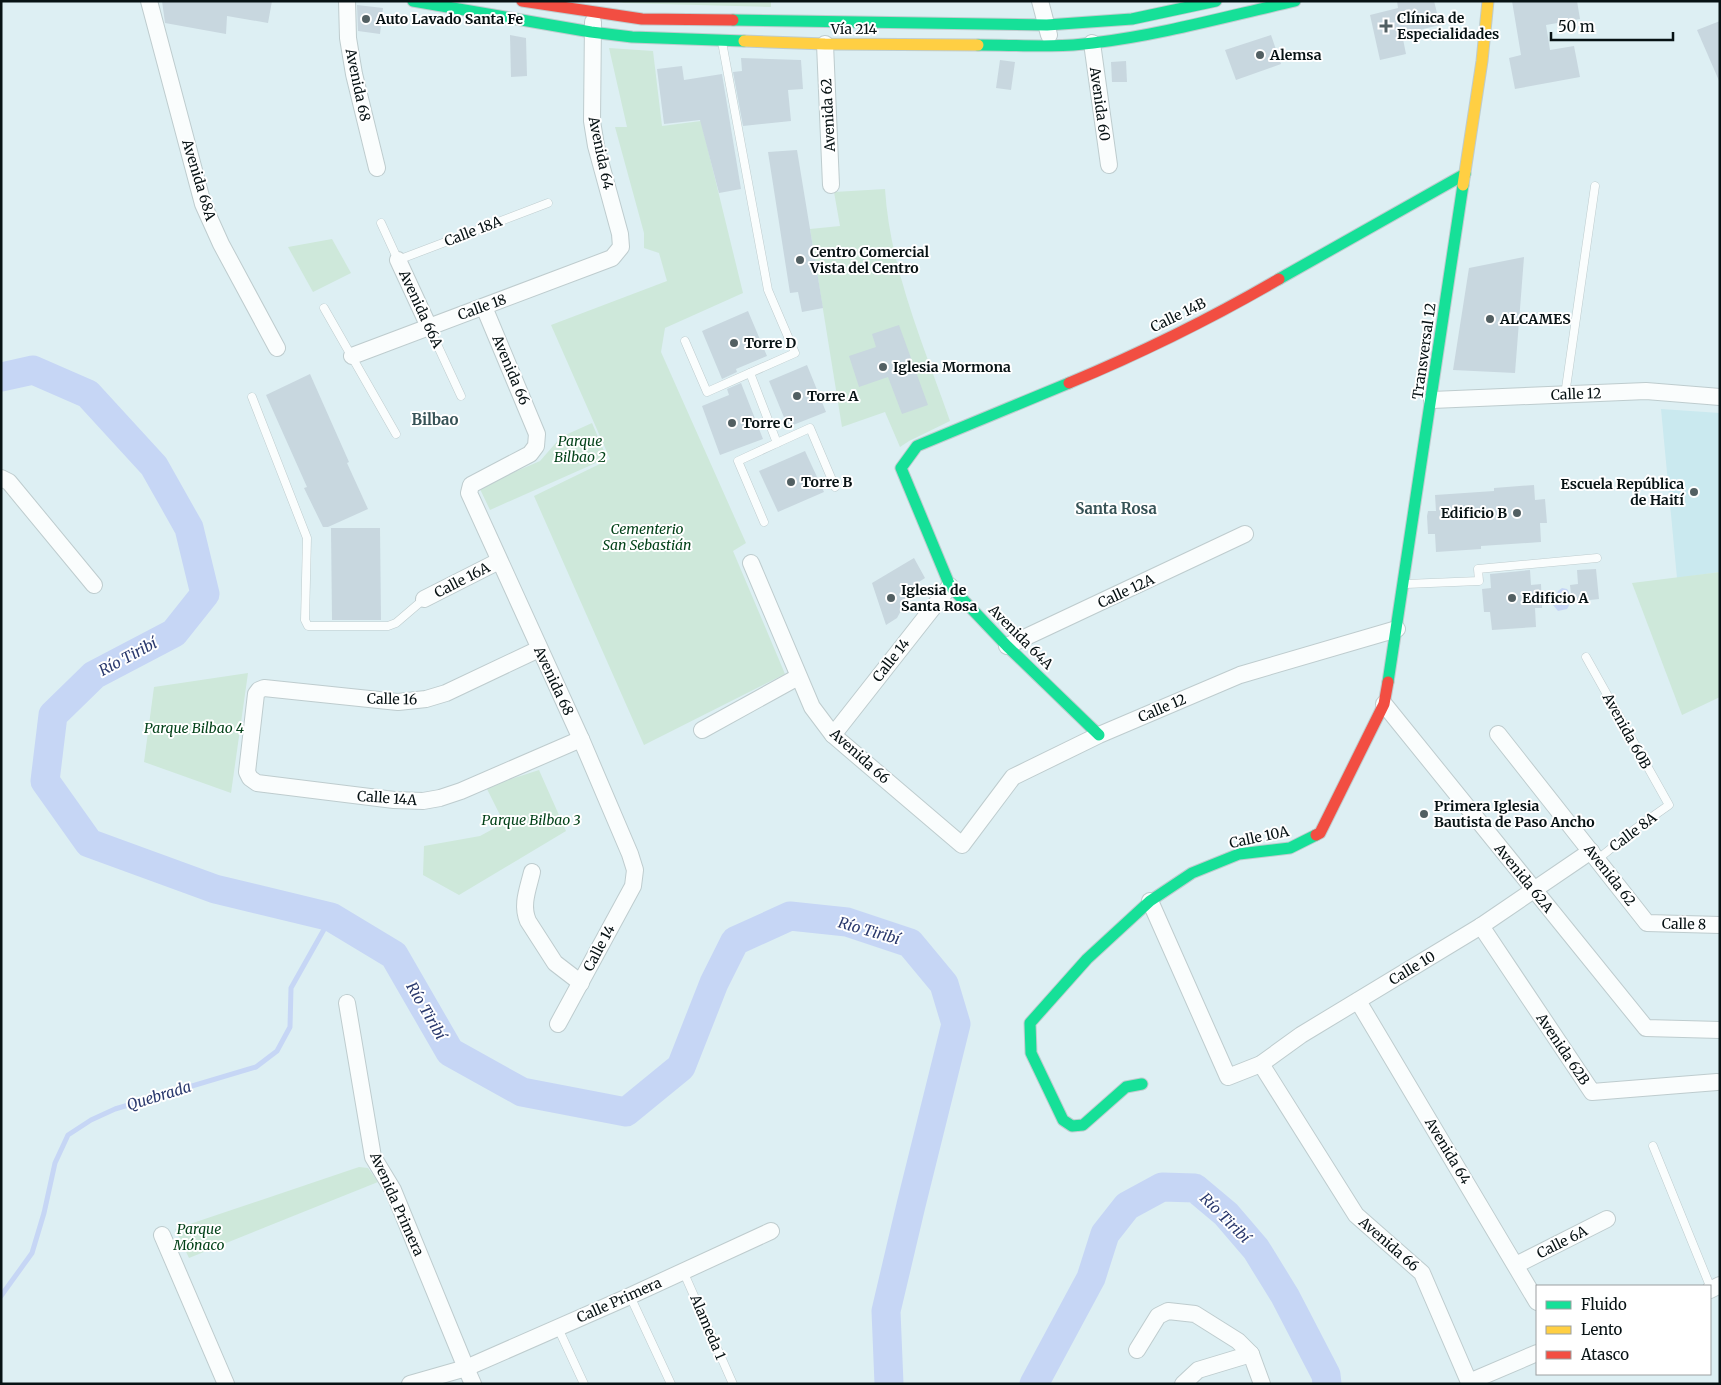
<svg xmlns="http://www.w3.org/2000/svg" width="1721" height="1385" viewBox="0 0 1721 1385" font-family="Merriweather,serif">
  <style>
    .built { fill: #cae9ef }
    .green { fill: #cee8da }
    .water { fill: #c6d6f5 }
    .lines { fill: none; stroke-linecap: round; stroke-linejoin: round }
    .stream { stroke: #c6d6f5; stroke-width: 5 }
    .river { stroke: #c6d6f5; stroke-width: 29 }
    .building { fill: #c8d7df }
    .lane-casing { stroke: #beccce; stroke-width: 9 }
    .street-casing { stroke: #beccce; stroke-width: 18 }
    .fast-casing { stroke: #beccce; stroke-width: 13 }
    .slow-casing { stroke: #beccce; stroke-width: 13 }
    .jam-casing { stroke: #beccce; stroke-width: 13 }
    .lane { stroke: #fafdfd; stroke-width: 8 }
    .street { stroke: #fafdfd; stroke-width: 16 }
    .fast { stroke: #16e098; stroke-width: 11 }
    .slow { stroke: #ffcf43; stroke-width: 11 }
    .jam { stroke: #f24e42; stroke-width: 11 }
    .poi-dot { fill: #525f62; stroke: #fff; stroke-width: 2 }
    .labels { text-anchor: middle; stroke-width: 4; stroke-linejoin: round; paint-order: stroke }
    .poi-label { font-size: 14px; font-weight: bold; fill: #071214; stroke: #fff; text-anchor: start }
    .street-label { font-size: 14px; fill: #071214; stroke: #fff }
    .park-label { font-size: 14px; font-style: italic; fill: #034219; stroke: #fff }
    .neighbourhood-label { font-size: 15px; font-weight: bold; fill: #365256; stroke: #fff }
    .water-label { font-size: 15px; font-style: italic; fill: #2a396d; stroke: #fff }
  </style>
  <rect width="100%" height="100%" fill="#ddeff3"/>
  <polygon class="built" points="1661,409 1720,413 1720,572 1677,578"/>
  <g class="green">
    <polygon points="615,1 771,1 771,7 624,3"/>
    <polygon points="609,48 653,51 662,126 701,121 743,293 665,328 661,352 746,543 733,551 785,674 644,745 534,496 610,459 551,325 667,281 659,253 644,248 644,233 615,127 627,127"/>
    <path d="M885,189C890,269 924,346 950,421L909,441L900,447L885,412L842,427L810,229L840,226L834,192Z"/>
    <polygon points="332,239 351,273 313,292 288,247"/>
    <polygon points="592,423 607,458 490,510 479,487 540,461 561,437"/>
    <polygon points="1720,572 1720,697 1682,715 1632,583"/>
    <polygon points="248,673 231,793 144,762 154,687"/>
    <polygon points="539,770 566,831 459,895 423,875 424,846 480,836 504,823 486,787"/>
    <polygon points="359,1167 368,1168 378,1182 189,1258 175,1229"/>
  </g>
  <path class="water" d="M1562,588L1567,589C1571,594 1571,604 1567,609L1558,611L1553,605L1558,591Z"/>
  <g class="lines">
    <polyline class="stream" points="1,1296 32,1253 44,1213 55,1163 68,1135 91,1120 115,1109 256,1067 277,1051 290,1027 291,988 331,917"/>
    <g class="river">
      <polyline points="1,377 33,370 88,394 154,466 189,528 205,594 174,633 94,675 53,715 45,781 89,843 215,889 331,917 394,955 450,1052 522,1092 626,1112 681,1067 714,983 735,941 790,916 847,922 910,943 944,984 956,1024 911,1205 886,1311 889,1384"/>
      <polyline points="1034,1384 1091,1278 1105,1234 1127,1206 1162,1187 1195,1188 1226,1214 1256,1249 1285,1296 1326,1375 1327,1384"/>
    </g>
  </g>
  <g class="building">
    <polygon points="162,1 272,1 268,23 227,16 226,34 165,23"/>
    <polygon points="1397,1 1434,1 1440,25 1402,34 1406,54 1380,60 1370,15 1398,8"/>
    <polygon points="1512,1 1577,1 1580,19 1546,25 1550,50 1574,46 1580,77 1515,89 1509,58 1521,55"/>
    <polygon points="357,5 383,8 380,34 358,31"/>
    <polygon points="1720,21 1720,83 1697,30"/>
    <polygon points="510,35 526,38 527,76 511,77"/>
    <polygon points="1271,35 1281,64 1236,80 1225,50"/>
    <polygon points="741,58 801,60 803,89 788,90 791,121 743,126 733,72 742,71"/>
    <polygon points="1000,60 1015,62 1011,90 996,88"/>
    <polygon points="1126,61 1127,82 1112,82 1111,62"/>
    <polygon points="682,66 684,80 722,74 741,189 719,193 700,120 664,124 657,69"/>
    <polygon points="797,150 823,308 802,312 798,292 790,293 768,152"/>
    <polygon points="1524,257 1515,373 1453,370 1469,268"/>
    <polygon points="748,311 767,356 736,369 737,372 722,379 702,331"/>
    <polygon points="899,325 928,405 902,414 888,377 859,387 849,356 876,347 872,334"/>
    <polygon points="807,365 826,412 788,427 769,381"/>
    <polygon points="310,374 349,462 347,463 368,509 328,527 323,527 304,488 307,487 266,395"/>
    <polygon points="741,383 763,439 720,455 702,406 729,395 727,389"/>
    <polygon points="805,451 824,492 778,512 759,471"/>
    <polygon points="1534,485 1535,500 1545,499 1547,523 1540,523 1541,542 1481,546 1481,549 1436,552 1435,534 1428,534 1427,516 1428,511 1436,511 1435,495 1494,491 1494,488"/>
    <polygon points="331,528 380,528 381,620 332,620"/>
    <polygon points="914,558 925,578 908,589 903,607 897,618 886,625 872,583"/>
    <polygon points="1596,569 1599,599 1572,602 1570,585 1578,584 1577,570"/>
    <polygon points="1530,570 1531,585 1541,584 1542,608 1535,608 1536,627 1492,630 1490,612 1484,612 1482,589 1491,588 1490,574"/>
  </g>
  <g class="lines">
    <g class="lane-casing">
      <g id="lane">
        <polyline points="381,223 398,260 548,203"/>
        <polyline points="324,308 396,434"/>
        <polyline points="429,327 461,396"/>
        <polyline points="685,341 707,392 795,353 768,290 722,42"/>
        <polyline points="750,373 777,443 738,461 764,522"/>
        <polyline points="1565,395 1595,186"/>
        <polyline points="252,397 307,538 305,620 308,626 388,626 396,623 424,599"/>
        <polyline points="777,443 810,428 835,487"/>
        <polyline points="1406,584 1479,581 1478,569 1597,558"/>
        <polyline points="1586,657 1669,805 1635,829 1598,859"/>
        <polyline points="1653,1146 1710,1286"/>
        <polyline points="683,1271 733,1384"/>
        <polyline points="630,1296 671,1384"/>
        <polyline points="558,1328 584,1384"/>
      </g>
    </g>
    <g class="street-casing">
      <g id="street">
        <polyline points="149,1 203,204 221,244 277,348"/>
        <polyline points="347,1 348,38 354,74 377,168"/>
        <polyline points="1040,1 1049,35"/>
        <polyline points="1092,43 1109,165"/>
        <polyline points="825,44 831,185"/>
        <polyline points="398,260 429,327"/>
        <polyline points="484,307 537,434 536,446 530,454 471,485 469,493 581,739 630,854 635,870 633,886 558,1024"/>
        <polyline points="352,356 612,258 621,247 620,234 596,146 592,121 593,22"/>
        <polyline points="1432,400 1646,391 1720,397"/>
        <polyline points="1,478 9,482 94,585"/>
        <polyline points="751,563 812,707 833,735 962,845 1013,777 1099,735 1240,675 1397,629"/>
        <polyline points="424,599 499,561"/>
        <polyline points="1007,646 1245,534"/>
        <polyline points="539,649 446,693 426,699 398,702 264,688 259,690 256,694 247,772 250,778 257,783 394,800 423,801 440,798 461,791 581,739"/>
        <polyline points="1384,704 1646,1028 1720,1030"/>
        <polyline points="702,730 798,677"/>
        <polyline points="1498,734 1647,923 1720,925"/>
        <polyline points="833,735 950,586"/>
        <path d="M532,872C528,889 521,905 528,921L555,963L581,983"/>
        <polyline points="1150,901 1228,1077 1261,1064 1301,1035 1481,926 1591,851"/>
        <polyline points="1481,926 1592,1092 1717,1082"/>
        <polyline points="1358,1001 1537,1302"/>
        <polyline points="347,1003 373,1157 393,1190 466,1368 630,1296 771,1231"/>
        <polyline points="1261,1064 1356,1215 1422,1273 1469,1382 1537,1353"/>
        <polyline points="162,1235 226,1384"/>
        <polyline points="1516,1265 1607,1219"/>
        <polyline points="1710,1290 1720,1285"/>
        <polyline points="1137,1350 1158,1316 1168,1311 1195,1314 1238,1341 1251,1354"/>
        <polyline points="410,1384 466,1368 473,1384"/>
        <polyline points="1183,1384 1198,1370 1251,1354 1262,1384"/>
      </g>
    </g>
    <g class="fast-casing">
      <g id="fast">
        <polyline points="413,1 591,32 632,37 744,41"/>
        <polyline points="733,20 1047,25 1132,19 1216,1"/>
        <path d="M978,45C1016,45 1055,48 1093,43C1160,35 1228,16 1295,1"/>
        <polyline points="1279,279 1465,174"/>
        <polyline points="1069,383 917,446 901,468 950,586 1007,646 1099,735"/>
        <polyline points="1388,682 1463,185"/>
        <polyline points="1142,1084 1126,1087 1083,1125 1072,1126 1063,1120 1031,1053 1030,1023 1087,959 1150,901 1192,873 1239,854 1290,848 1316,835"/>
      </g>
    </g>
    <g class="slow-casing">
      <g id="slow">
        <polyline points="744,41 825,44 978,45"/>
        <polyline points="1463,185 1482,61 1488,1"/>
      </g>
    </g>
    <g class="jam-casing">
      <g id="jam">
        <polyline points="522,1 642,19 733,20"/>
        <path d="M1069,383C1141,353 1212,318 1279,279"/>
        <polyline points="1316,835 1320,833 1384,704 1388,682"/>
      </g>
    </g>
    <use href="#lane" class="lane"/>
    <use href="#street" class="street"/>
    <use href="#fast" class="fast"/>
    <use href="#slow" class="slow"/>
    <use href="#jam" class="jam"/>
  </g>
  <g class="poi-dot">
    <circle cx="366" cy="19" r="5"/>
    <path d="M1383.5 18.5h5v5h5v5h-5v5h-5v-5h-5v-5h5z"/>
    <circle cx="1260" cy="55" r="5"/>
    <circle cx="800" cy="260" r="5"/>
    <circle cx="1490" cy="319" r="5"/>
    <circle cx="734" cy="343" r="5"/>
    <circle cx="883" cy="367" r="5"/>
    <circle cx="797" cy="396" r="5"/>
    <circle cx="732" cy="423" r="5"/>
    <circle cx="791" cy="482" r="5"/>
    <circle cx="1694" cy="492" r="5"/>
    <circle cx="1517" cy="513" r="5"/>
    <circle cx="891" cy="598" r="5"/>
    <circle cx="1512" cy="598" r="5"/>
    <circle cx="1424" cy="814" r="5"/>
  </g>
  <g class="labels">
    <g class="poi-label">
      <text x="1397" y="23">Clínica de<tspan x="1397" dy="16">Especialidades</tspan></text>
      <text x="376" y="24">Auto Lavado Santa Fe</text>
      <text x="1270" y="60">Alemsa</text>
      <text x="810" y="257">Centro Comercial<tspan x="810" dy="16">Vista del Centro</tspan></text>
      <text x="1500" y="324">ALCAMES</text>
      <text x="744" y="348">Torre D</text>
      <text x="893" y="372">Iglesia Mormona</text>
      <text x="807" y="401">Torre A</text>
      <text x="742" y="428">Torre C</text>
      <text x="801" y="487">Torre B</text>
      <text x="1684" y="489" text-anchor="end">Escuela República<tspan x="1684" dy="16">de Haití</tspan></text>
      <text x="1507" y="518" text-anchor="end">Edificio B</text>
      <text x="901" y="595">Iglesia de<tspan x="901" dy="16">Santa Rosa</tspan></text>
      <text x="1522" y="603">Edificio A</text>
      <text x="1434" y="811">Primera Iglesia<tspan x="1434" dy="16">Bautista de Paso Ancho</tspan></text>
    </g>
    <g class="street-label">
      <text x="854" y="34">Vía 214</text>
      <text transform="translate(358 85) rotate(78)" y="5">Avenida 68</text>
      <text transform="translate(1100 104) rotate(82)" y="5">Avenida 60</text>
      <text transform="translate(828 115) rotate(-93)" y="5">Avenida 62</text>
      <text transform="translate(601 153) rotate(78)" y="5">Avenida 64</text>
      <text transform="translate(199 180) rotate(73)" y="5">Avenida 68A</text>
      <text transform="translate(473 231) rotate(-21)" y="5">Calle 18A</text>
      <text transform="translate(482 307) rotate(-20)" y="5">Calle 18</text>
      <text transform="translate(421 309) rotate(65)" y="5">Avenida 66A</text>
      <text transform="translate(1178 315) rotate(-26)" y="5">Calle 14B</text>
      <text transform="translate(1424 351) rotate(-82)" y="5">Transversal 12</text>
      <text transform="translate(511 370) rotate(67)" y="5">Avenida 66</text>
      <text transform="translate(1576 394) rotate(-2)" y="5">Calle 12</text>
      <text transform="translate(462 580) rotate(-27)" y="5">Calle 16A</text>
      <text transform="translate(1126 591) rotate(-25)" y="5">Calle 12A</text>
      <text transform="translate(1021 637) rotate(45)" y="5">Avenida 64A</text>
      <text transform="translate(891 660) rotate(-52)" y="5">Calle 14</text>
      <text transform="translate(554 681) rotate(65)" y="5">Avenida 68</text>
      <text transform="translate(392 699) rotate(1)" y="5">Calle 16</text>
      <text transform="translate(1162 708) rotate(-23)" y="5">Calle 12</text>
      <text transform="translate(1627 731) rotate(61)" y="5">Avenida 60B</text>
      <text transform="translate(860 756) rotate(42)" y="5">Avenida 66</text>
      <text transform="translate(387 798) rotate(4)" y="5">Calle 14A</text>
      <text transform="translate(1633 832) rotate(-37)" y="5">Calle 8A</text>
      <text transform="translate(1259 837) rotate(-12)" y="5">Calle 10A</text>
      <text transform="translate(1610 875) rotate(52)" y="5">Avenida 62</text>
      <text transform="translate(1524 878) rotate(51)" y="5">Avenida 62A</text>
      <text transform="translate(1684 924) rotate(1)" y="5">Calle 8</text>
      <text transform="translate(599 948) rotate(-62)" y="5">Calle 14</text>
      <text transform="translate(1412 968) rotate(-31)" y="5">Calle 10</text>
      <text transform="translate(1563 1049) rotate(56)" y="5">Avenida 62B</text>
      <text transform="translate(1448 1151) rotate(59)" y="5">Avenida 64</text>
      <text transform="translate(397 1204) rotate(66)" y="5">Avenida Primera</text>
      <text transform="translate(1562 1242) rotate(-27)" y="5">Calle 6A</text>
      <text transform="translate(1389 1244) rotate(41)" y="5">Avenida 66</text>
      <text transform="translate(619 1300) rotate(-24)" y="5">Calle Primera</text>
      <text transform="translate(708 1327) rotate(67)" y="5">Alameda 1</text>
    </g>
    <g class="park-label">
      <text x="580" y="446">Parque<tspan x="580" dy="16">Bilbao 2</tspan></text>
      <text x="647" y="534">Cementerio<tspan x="647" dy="16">San Sebastián</tspan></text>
      <text x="194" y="733">Parque Bilbao 4</text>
      <text x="531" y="825">Parque Bilbao 3</text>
      <text x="199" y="1234">Parque<tspan x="199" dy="16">Mónaco</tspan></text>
    </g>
    <g class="neighbourhood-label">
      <text x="435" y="425">Bilbao</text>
      <text x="1116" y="514">Santa Rosa</text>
    </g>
    <g class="water-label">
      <text transform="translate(128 657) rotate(-28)" y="5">Río Tiribí</text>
      <text transform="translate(869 931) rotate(16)" y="5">Río Tiribí</text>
      <text transform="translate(426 1011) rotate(60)" y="5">Río Tiribí</text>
      <text transform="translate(159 1096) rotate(-17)" y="5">Quebrada</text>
      <text transform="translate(1225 1218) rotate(45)" y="5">Río Tiribí</text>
    </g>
  </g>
  <rect width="1721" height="1385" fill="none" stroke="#071214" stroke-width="5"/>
  <rect x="1536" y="1285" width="175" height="90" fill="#ffffff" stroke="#9ca0a1"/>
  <rect x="1546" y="1301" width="25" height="8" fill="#16e098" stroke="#9ca0a1"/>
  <text x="1581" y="1310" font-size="15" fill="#071214">Fluido</text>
  <rect x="1546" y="1326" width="25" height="8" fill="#ffcf43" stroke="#9ca0a1"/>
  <text x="1581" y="1335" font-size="15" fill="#071214">Lento</text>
  <rect x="1546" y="1351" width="25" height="8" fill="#f24e42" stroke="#9ca0a1"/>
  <text x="1581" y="1360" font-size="15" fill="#071214">Atasco</text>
  <path d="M1551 32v8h122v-8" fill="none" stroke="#071214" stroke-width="2.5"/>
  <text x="1558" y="32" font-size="15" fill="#071214" stroke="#ffffff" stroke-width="4" paint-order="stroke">50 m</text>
</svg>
